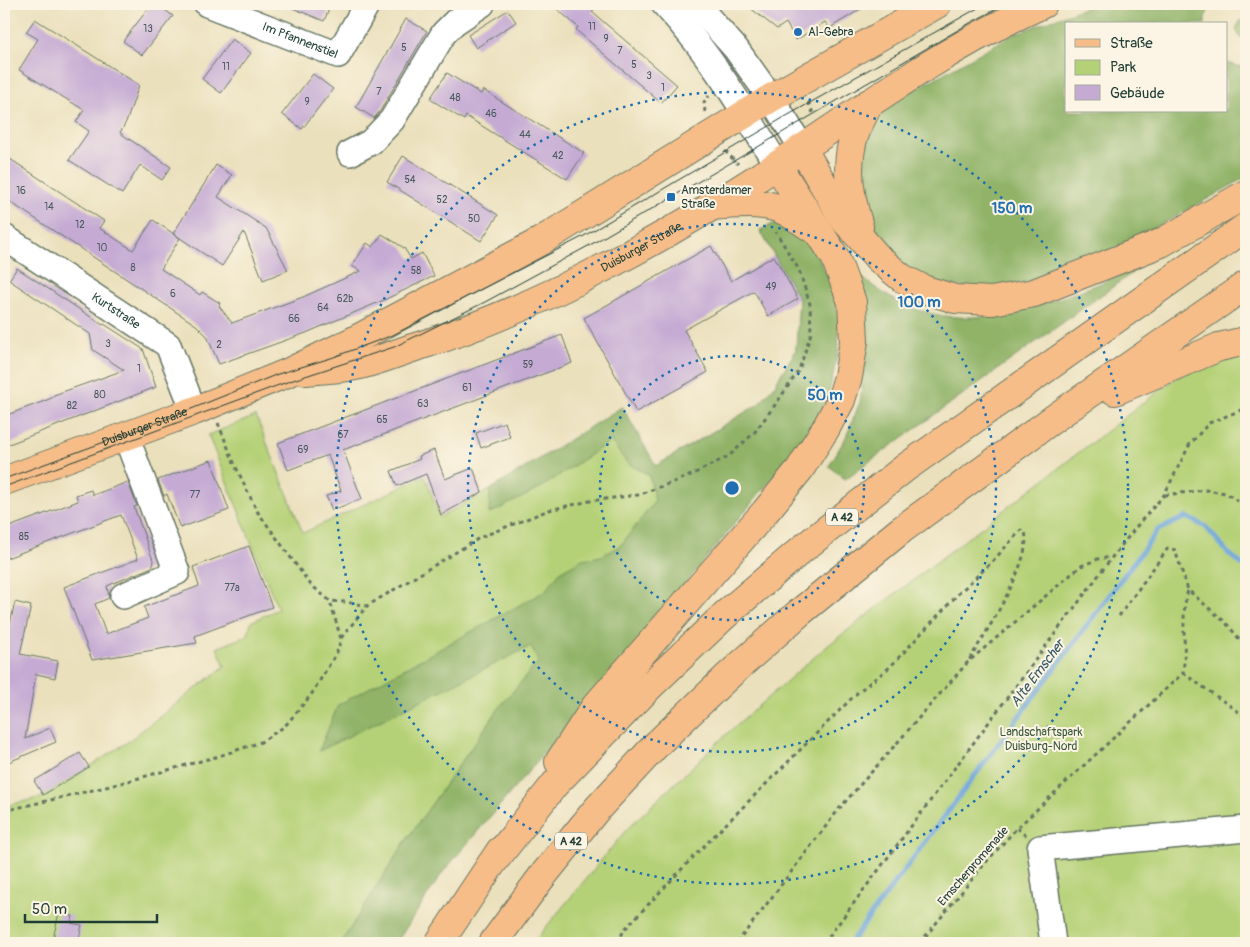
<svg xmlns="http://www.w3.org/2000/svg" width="1250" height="947" viewBox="0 0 1250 947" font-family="Pangolin,sans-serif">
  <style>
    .green { fill: #b5d177; stroke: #6a8756 }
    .forest { fill: #90b368; stroke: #58784e }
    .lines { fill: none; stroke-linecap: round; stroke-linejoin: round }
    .stream { stroke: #6ca4db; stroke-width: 5 }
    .building { fill: #c5abd4 }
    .minor-casing { stroke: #667664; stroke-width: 28 }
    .major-casing { stroke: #667664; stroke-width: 30 }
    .highway-casing { stroke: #667664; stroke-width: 30 }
    .path { stroke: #667664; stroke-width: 3; stroke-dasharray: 4 4; stroke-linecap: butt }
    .minor { stroke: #fff; stroke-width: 25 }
    .major { stroke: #f7bd88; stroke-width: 28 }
    .highway { stroke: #f7bd88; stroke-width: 28 }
    .tram { stroke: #1f3d34; stroke-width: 1 }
    .ring { fill: none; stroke: #1f6fb2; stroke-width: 2.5; stroke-dasharray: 2.5 5 }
    .poi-dot { fill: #1f6fb2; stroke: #fcf5e5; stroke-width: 2 }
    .labels { text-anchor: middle; stroke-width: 4; stroke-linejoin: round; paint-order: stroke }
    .number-label { font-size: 10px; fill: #48585c }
    .shield { fill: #fcf5e5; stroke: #617469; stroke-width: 1 }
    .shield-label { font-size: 11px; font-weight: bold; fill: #1f3d34 }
    .poi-label { font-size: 12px; fill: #1f3d34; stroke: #fcf5e5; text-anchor: start }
    .street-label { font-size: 12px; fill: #1f3d34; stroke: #fcf5e5 }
    .park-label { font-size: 12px; fill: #3d5b41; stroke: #fcf5e5 }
    .water-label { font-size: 14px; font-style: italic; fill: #365c66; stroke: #fcf5e5 }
    .centre { fill: #1f6fb2; stroke: #fcf5e5; stroke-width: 2.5 }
    .ring-label { font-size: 15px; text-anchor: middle; font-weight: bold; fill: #1f6fb2; stroke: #fcf5e5; stroke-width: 4; stroke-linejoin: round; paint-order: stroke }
  </style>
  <rect width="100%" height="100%" fill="#fcf5e5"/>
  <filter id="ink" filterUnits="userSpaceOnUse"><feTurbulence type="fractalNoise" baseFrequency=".02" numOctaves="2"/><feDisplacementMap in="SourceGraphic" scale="10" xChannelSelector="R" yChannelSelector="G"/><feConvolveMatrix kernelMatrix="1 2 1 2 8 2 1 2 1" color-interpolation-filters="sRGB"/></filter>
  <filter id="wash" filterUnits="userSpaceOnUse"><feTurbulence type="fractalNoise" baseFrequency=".0096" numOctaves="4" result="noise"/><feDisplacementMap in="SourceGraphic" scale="20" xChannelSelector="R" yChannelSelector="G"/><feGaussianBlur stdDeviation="1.12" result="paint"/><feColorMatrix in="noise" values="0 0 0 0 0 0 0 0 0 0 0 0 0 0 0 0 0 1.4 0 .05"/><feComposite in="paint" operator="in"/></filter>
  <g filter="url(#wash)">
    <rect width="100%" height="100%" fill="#ebe0bc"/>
    <g class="green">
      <polygon points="760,230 818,257 838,352 829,392 538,662 500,707 403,845 341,943 4,943 4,806 43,797 126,743 225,666 217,648 248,635 251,622 278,609 208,435 256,416 303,533 425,476 440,517 490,490 622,407 656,466 759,404 774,386 796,350 799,299"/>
      <polygon points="1246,355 1246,943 533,943 627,829 733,728 826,647 1177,377 1222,360"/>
    </g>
    <g class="forest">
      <polygon points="1095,4 1212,4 1205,17 1205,24 1066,24 1066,111 1226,111 1226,63 1246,68 1246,177 1177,216 1110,250 1035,280 989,290 931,283 901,262 880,242 864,214 856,180 869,121 889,104 1014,34"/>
      <polygon points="1246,20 1246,39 1240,38 1236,29 1240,21"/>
      <polygon points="784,219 805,237 818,257 832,284 839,317 838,352 829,392 815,422 787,460 591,698 443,872 396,943 341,943 403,845 500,707 538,662 531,646 319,751 338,705 545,591 560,572 582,559 601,556 621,545 655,501 649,475 627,463 611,441 537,490 489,514 490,490 622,407 656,466 759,404 774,386 796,350 799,299 760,230"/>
      <path d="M1139,268L845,479L829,466L846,437L860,402L866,359L862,319L853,282L861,277C878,290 895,302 916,309C987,335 1073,293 1139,268Z"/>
    </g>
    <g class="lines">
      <polyline class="stream" points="850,943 1158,530 1186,517 1206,527 1228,553 1246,568"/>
    </g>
    <g id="blocks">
      <g class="building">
        <polygon points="152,4 157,4 173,16 142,55 123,41"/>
        <polygon points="283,4 331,4 324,21"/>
        <polygon points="551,4 598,4 592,12 677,85 661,103 576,30 578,27"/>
        <polygon points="745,4 869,4 830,28 825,22 796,40 786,23 777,29"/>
        <polygon points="508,10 516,22 476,48 468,35"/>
        <polygon points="35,19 139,85 127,120 120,133 171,167 162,180 140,165 122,194 69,160 89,131 76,122 84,110 19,70 38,39 26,32"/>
        <polygon points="406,19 427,31 380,111 374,118 356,107"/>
        <polygon points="232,39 251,53 221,93 202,79"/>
        <polygon points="447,73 481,94 483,90 584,153 567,179 466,116 464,120 430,99"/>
        <polygon points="313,74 333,89 302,129 282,114"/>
        <polygon points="4,155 104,221 99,228 133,250 153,220 180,238 173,234 216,165 232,175 218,197 266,228 288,270 263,280 244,232 222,266 180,238 161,269 200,295 202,292 220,303 219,306 232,323 303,297 361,271 352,266 367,243 373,247 382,234 404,248 411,259 422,253 434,276 384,300 306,333 219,364 207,336 196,325 4,198"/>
        <polygon points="403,156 498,215 481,241 387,182"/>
        <polygon points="711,246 731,281 774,256 798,299 768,316 754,291 684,330 708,372 636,412 584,318"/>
        <polygon points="17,268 103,325 104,324 143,349 156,387 4,446 4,416 42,402 54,397 54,395 124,370 93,350 90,334 9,280"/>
        <polygon points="562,335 572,363 343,450 362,499 332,510 326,496 341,491 328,455 288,470 278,443"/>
        <polygon points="505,422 510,437 481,448 476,433"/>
        <polygon points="434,450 445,479 473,468 482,492 441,515 426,474 397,486 391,471 420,459 419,456"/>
        <polygon points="211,460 229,510 180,528 167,494 164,496 158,480"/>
        <polygon points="128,482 137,506 134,507 154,563 152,567 107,586 109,598 95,604 106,634 148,618 144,607 199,586 193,567 249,546 272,607 195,636 197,643 92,660 64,587 138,559 121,515 4,559 4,529 78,501 76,495 91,490 93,495"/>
        <polygon points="15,602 31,606 20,654 58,661 55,678 36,674 25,739 50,728 56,742 4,764 4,650"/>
        <polygon points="80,753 89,767 43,795 34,781"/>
        <polygon points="59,913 73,916 71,923 82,925 78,943 52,943"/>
      </g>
    </g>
  </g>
  <g filter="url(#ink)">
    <use href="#blocks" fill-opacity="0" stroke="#667664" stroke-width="1"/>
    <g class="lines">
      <g class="minor-casing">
        <g id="minor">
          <path id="s1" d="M207,4L338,55L367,4"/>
          <path d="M664,4C709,52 743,109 777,165"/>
          <polyline points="696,4 736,49 771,98 802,148"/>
          <polyline points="350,153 371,142 392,120 444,33 455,22 482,4"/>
          <path id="s2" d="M4,237L168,345L194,411"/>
          <polyline points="123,596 177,572 126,436"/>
          <polyline points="1053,943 1040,848 1246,829"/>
        </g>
      </g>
      <g class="major-casing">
        <g id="major">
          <path id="s3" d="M306,371C322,369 339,369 355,366C377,362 398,352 419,346C547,305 667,237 779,164C865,107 948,46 1043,4"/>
          <polyline points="4,481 194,411 287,373 353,341 541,241 771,98 937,4"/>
        </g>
      </g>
      <g class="highway-casing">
        <g id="highway">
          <polyline points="802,148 843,218 879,259 902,278 923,289 955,299 992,301 1034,293 1161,243 1246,194"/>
          <path d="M710,206C735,205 762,200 785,211C795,216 805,224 815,230"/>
          <path d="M859,227C850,196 845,171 853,139C857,127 864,114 869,103"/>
          <polyline points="1115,391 1219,347 1246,341"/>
          <polyline points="559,762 595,707 765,512 800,469 826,428 841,400 848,377 854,341 852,302 835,257 777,165"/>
          <polyline points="490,866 555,784 652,684 726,614 801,550 905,468 1246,227"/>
          <polyline points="439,943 500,851"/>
          <polyline points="493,943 541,878 596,810 657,744 727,677 799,613 901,530 1056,417 1246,285"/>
        </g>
      </g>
      <g class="path">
        <polyline points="808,102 814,115"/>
        <polyline points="705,112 704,102 709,96"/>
        <polyline points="725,151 738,164"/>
        <polyline points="218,423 235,465 257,511 310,584 330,601 346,602 367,606 481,537 549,510 590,501 638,495 687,477 729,456 754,433 778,401 799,370 811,333 810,304 799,270 776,232"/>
        <polyline points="1165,495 1205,490 1226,493 1246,507"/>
        <polyline points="1119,616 1168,548 1175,550 1188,590 1226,623 1246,647"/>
        <polyline points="341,638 367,606"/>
        <polyline points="1183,673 1246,717"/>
        <polyline points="4,811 110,786 219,756 261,742 285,726 311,695 337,652 341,639 330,601"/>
        <polyline points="1017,828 1026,836"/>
        <path d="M618,943L624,930L698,852L858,692L890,667L959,593L990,564L1021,530L1025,532C1033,561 984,635 968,662"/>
        <polyline points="737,943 839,809 968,662 1081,566 1098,559 1112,557"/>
        <polyline points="824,943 1113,556 1141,521 1164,495 1190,444 1209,423 1246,408"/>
        <path d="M920,943L987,861L1017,828L1183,673C1187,645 1180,617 1188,590"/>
      </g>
      <use href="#minor" class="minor"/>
      <use href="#major" class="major"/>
      <use href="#highway" class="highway"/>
      <g class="tram">
        <path id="s4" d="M4,479L164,420L278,374L331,358L393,335L584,236L783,118L985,4"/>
        <polyline points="4,487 287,382 394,347 485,302 590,245 970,23 1006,4"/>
      </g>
    </g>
  </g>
  <g class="ring">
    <circle cx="732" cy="488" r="132"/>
    <circle cx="732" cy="488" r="264"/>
    <circle cx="732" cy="488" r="396"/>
  </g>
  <g class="poi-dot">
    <circle cx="798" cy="32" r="5"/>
    <rect x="666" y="192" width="10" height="10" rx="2.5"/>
  </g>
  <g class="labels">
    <g class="number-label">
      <text x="592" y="30">11</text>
      <text x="148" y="32">13</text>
      <text x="606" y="42">9</text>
      <text x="404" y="51">5</text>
      <text x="620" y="54">7</text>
      <text x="634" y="68">5</text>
      <text x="226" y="70">11</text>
      <text x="649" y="79">3</text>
      <text x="663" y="91">1</text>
      <text x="379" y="95">7</text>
      <text x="455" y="101">48</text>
      <text x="307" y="105">9</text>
      <text x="491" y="117">46</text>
      <text x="525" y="138">44</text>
      <text x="558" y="159">42</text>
      <text x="410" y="183">54</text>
      <text x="21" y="194">16</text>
      <text x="442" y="203">52</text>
      <text x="49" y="210">14</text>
      <text x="474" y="222">50</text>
      <text x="80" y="228">12</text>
      <text x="102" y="251">10</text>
      <text x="133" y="271">8</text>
      <text x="416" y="274">58</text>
      <text x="771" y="290">49</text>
      <text x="173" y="297">6</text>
      <text x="345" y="302">62b</text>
      <text x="323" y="311">64</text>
      <text x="294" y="322">66</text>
      <text x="108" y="347">3</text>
      <text x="219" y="348">2</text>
      <text x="528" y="368">59</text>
      <text x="139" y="372">1</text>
      <text x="467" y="391">61</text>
      <text x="100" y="398">80</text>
      <text x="423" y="407">63</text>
      <text x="72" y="409">82</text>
      <text x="382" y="423">65</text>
      <text x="343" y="438">67</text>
      <text x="303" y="453">69</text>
      <text x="195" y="498">77</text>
      <text x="24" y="540">85</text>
      <text x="232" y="591">77a</text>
    </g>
    <g class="shield">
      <rect x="826" y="508.5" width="32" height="17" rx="4"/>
      <rect x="555" y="832.5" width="32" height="17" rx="4"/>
    </g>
    <g class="shield-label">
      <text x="842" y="521">A 42</text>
      <text x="571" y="845">A 42</text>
    </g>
    <g class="poi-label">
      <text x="808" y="36">Al-Gebra</text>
      <text x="681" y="194">Amsterdamer<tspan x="681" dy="14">Straße</tspan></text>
    </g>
    <g class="street-label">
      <text dy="4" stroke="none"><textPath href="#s1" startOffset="100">Im Pfannenstiel</textPath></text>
      <text dy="4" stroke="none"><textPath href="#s3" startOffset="360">Duisburger Straße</textPath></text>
      <text dy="4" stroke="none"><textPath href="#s2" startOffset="134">Kurtstraße</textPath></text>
      <text dy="4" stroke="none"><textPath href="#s4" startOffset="150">Duisburger Straße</textPath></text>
      <text transform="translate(973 866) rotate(-49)" y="4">Emscherpromenade</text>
    </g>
    <g class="park-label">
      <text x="1041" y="736">Landschaftspark<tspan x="1041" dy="14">Duisburg-Nord</tspan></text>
    </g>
    <g class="water-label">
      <text transform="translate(1037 673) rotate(-53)" y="5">Alte Emscher</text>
    </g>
  </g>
  <circle cx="732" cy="488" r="8" class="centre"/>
  <g class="ring-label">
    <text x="1012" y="213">150 m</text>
    <text x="919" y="307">100 m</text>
    <text x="825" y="400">50 m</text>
  </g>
  <rect width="1250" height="947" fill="none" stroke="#fcf5e5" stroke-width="20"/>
  <rect x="1065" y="22" width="162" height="90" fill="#fcf5e5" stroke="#a4ab9e"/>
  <rect x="1075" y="39" width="25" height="8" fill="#f7bd88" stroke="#a4ab9e"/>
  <text x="1110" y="48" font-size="15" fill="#1f3d34">Straße</text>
  <rect x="1075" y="60" width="25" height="15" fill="#b5d177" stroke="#a4ab9e"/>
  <text x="1110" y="72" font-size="15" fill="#1f3d34">Park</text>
  <rect x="1075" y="85" width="25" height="15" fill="#c5abd4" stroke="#a4ab9e"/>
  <text x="1110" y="98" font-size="15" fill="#1f3d34">Gebäude</text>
  <path d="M25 914v8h132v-8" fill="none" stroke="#1f3d34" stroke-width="2.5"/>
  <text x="32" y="914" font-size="15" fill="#1f3d34" stroke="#fcf5e5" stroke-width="4" paint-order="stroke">50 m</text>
</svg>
